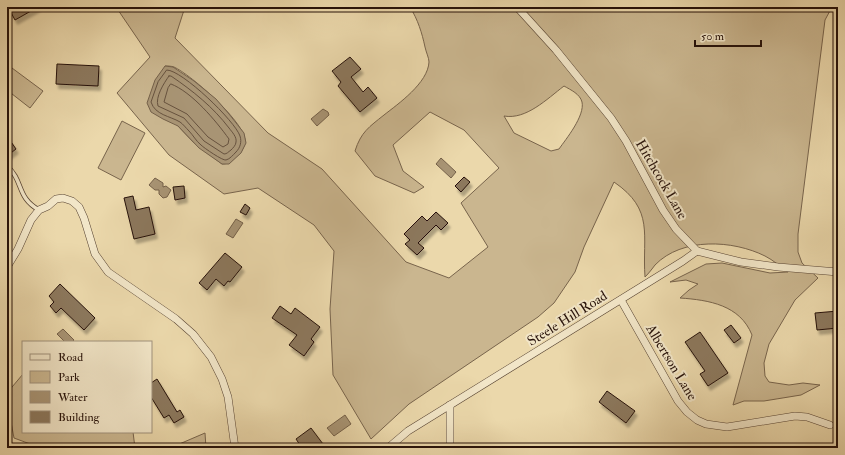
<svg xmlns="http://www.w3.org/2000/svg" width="845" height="455" viewBox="0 0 845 455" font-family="'IM FELL Double Pica',serif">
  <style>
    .green { fill: #cab68f; stroke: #78644c; fill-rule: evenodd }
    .water { fill: #a89474; stroke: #746049 }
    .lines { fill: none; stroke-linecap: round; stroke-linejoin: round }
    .shore { stroke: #67523e; stroke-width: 1 }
    .building { fill: #8c785d; stroke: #261109; filter: url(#shadow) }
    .lane-casing { stroke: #574332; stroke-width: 5 }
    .street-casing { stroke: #574332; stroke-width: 8 }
    .lane { stroke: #f2e6c8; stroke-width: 3.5 }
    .street { stroke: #f2e6c8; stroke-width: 7 }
    .labels { text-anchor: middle; stroke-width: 4; stroke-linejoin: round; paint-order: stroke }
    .street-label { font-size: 14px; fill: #261109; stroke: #f2e6c8 }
  </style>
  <defs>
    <filter id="shadow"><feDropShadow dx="2.5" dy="4.5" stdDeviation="1" flood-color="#0004"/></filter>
  </defs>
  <rect width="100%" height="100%" fill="#ebd8ab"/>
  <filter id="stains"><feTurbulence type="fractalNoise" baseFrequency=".005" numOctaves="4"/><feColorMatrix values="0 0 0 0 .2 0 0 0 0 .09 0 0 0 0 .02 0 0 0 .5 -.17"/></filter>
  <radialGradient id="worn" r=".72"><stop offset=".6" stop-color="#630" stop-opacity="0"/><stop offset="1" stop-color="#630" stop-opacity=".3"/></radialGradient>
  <g class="green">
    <path d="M116,7H185L175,38L268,133L322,169L406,262L449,278L488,247L461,203L499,168L464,130L430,112L393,145L403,171L424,187L414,193L375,176L355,151C361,132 369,127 384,115C398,104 428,83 429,62C429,58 426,52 425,47C422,33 418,20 410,7H832L825,20L798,234V252L802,263L818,278L795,300L769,344L764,363L765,376L769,382L789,385L803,383L820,385L801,395L764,401H744L733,405L752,335C740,305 709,300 680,298L689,290L698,284L686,280L670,282L706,264L722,263L770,273L788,272C781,267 773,260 765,256C733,240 682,237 655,265C652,269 649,273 645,277C642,235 655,210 614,182L584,247L575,272L554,303L538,317L409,404L371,439L333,375L330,309L334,251L314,225L258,188L224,194L169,155L117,93L150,57ZM165,66C168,66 171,66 174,67C190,74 249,125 245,143C244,148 241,153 237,156C232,161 229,164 222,164L193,142L178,126ZM564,86C571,90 580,94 582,102C585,116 566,139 559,149L551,151L514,133L504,116C526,120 547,99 564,86Z"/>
    <polygon points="12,68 43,91 30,108 7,90 7,74"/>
    <polygon points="122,121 145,133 121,180 98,168"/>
    <polygon points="23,374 23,432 133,432 135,448 41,448 14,438 7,401 7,393"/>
    <polygon points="205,433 206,448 170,448"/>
  </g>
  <g class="water">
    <polygon points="165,66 173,67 194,81 216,99 229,114 244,133 246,143 241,153 229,164 222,164 199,148 178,126 163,119 151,112 147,103 155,80"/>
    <polygon points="323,109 328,112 329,115 317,126 311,119"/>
    <polygon points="441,158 456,172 451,178 436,164"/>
    <polygon points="155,178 163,183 163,187 166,186 171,190 167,197 163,198 159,194 159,190 155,190 149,185"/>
    <polygon points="236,219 243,223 233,238 226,234"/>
    <polygon points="63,329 74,340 72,342 65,342 57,334"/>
    <polygon points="345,415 351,424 334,436 327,428"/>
  </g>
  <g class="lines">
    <g class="shore">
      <path d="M167,70C182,70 235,121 240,136C242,142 240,148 236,152C233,155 230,159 226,160C223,161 204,148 201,145C196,141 193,135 189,131C186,128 183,124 180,122C170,116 155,115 151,102L158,82Z"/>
      <path d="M169,76H171C193,91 213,107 229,128C232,132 237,137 236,142C236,145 233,148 231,150C228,152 227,154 224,154L204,141L184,118L158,106C155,97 164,83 169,76Z"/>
      <path d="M171,84C192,92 216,121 229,139L228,144L223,147L208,137L187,114L164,102L168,88Z"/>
    </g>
  </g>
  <g class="building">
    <polygon points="8,7 38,7 15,20"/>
    <polygon points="350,57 361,69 351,77 363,92 368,87 377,98 360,112 338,86 341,82 332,71"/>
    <polygon points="57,64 99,66 98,86 56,84"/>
    <polygon points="7,136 16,149 7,156"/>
    <polygon points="464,177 470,182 461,192 455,186"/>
    <polygon points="184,186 185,198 175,200 173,187"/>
    <polygon points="133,196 136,210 149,207 155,234 134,239 124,198"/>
    <polygon points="245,204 250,208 246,215 240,212"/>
    <polygon points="436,212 448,223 441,230 436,225 418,243 424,248 417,255 405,244 410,240 404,234 422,216 427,221"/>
    <polygon points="225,253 242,267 230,282 228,281 224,286 216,279 207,290 199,283"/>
    <polygon points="60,284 95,318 84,330 61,308 56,313 50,306 54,302 49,296"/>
    <polygon points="280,306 291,314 295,308 320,327 311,339 314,342 304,356 289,345 297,335 272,318"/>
    <polygon points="838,311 838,328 817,330 815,313"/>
    <polygon points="731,325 741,338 734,343 724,330"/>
    <polygon points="700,332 728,373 708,386 700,374 705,371 685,342"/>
    <polygon points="157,379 177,412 180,410 184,417 174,423 169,415 164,418 151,397 151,383"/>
    <polygon points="607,391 635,411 626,423 599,402"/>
    <polygon points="311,428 326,448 302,448 296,439"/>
  </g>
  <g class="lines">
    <g class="lane-casing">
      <path id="lane" d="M7,166C24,181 16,197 39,210"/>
    </g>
    <g class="street-casing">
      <g id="street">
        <polyline points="517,7 556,50 611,118 626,141 663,210 676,229 697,251 741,262 778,267 838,272"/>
        <polyline points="7,267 18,249 31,220 39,210 48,206 56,199 63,198 72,201 79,207 84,218 95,254 108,272 176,319 193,334 211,357 222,379 228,397 235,448"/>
        <polyline points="621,300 678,401 687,412 697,420 706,424 727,427 795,416 807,417 830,425"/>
        <polyline points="388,448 408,431 683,261 697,251"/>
        <polyline points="450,448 450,405"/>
      </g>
    </g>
    <use href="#lane" class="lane"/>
    <use href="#street" class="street"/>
  </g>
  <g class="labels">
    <g class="street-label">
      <text transform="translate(662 179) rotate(60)" y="5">Hitchcock Lane</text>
      <text transform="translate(567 318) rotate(-32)" y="5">Steele Hill Road</text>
      <text transform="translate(672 362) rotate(59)" y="5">Albertson Lane</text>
    </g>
  </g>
  <rect width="845" height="455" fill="none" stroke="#ebd8ab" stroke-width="24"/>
  <rect x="8" y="8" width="829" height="439" fill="none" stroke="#261109" stroke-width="2"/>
  <rect x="12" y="12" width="821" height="431" fill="none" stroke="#261109"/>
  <rect x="22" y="341" width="130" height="92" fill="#f2e6c8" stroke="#a0917c"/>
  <rect x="30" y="354" width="20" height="6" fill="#f2e6c8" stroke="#a0917c"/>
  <text x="58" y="361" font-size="12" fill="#261109">Road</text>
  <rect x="30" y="371" width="20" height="12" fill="#cab68f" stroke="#a0917c"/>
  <text x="58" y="381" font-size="12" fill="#261109">Park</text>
  <rect x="30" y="391" width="20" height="12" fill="#a89474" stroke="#a0917c"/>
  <text x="58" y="401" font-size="12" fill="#261109">Water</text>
  <rect x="30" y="411" width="20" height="12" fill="#8c785d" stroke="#a0917c"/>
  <text x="58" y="421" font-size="12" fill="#261109">Building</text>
  <path d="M695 40v6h66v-6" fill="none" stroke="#261109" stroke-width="2"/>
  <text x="701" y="40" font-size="12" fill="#261109" stroke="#f2e6c8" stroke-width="3" paint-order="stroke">50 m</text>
  <rect width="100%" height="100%" filter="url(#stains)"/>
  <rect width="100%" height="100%" fill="url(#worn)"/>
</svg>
